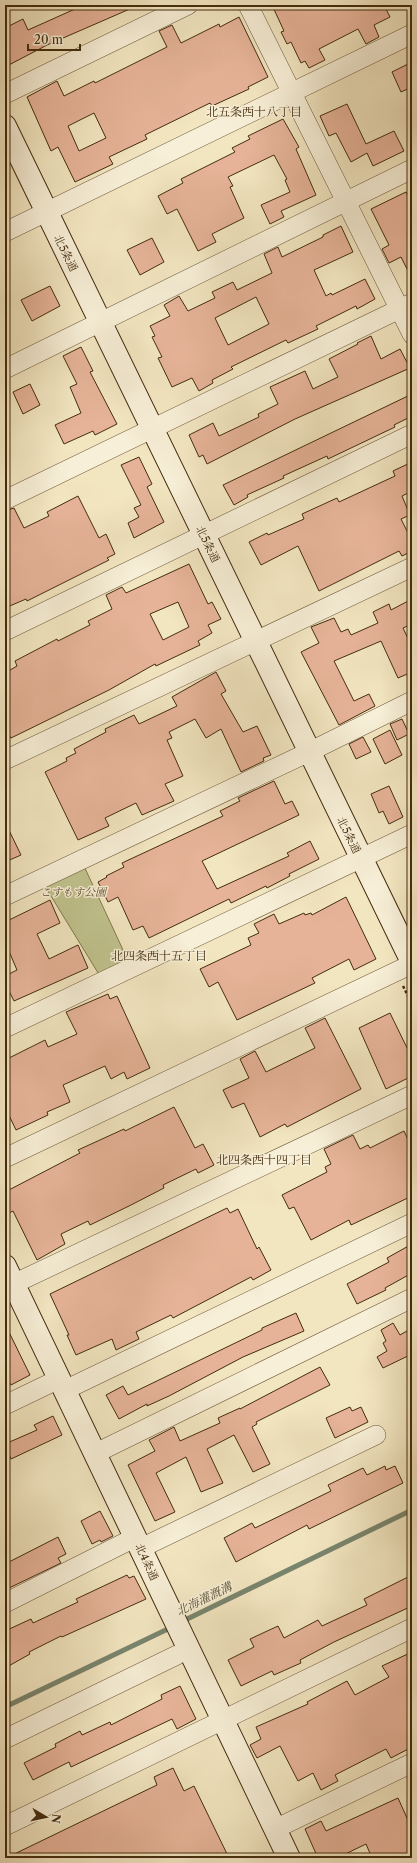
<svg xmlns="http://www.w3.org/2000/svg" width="417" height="1863" viewBox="0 0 417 1863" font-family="'Libre Caslon Text','Noto Serif JP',serif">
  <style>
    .green { fill: #c0c38e; stroke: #82784e }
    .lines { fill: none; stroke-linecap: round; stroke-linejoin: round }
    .stream { stroke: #79856e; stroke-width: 5 }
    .building { fill: #e6b398; stroke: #442c0f; fill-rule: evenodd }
    .street-casing { stroke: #705a3c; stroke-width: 20 }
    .secondary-casing { stroke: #442c0f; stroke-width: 24 }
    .path { stroke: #442c0f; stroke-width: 2.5; stroke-dasharray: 3 2; stroke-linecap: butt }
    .street { stroke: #f7efd7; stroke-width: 19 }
    .secondary { stroke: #f7efd7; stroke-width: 22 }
    .labels { text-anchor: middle; stroke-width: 3; stroke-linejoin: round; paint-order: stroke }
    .street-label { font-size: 11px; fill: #442c0f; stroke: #f7efd7 }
    .park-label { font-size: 11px; font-style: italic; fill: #63522f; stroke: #f7efd7 }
    .neighbourhood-label { font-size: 12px; fill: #442c0f; stroke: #f7efd7 }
    .water-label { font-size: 12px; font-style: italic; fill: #5a5136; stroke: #f7efd7 }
  </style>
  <rect width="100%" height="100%" fill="#f2e6c1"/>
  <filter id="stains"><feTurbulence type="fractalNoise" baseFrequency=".005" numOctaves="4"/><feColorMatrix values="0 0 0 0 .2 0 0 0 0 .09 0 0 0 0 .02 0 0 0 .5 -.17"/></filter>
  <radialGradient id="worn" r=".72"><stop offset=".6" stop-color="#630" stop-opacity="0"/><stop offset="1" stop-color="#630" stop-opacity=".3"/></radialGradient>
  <polygon class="green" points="83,864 131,967 103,981 43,883"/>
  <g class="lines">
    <g class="stream">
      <polyline points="181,1622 412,1510"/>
      <polyline points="5,1707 172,1627"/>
    </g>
  </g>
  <g class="building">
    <polygon points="73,5 139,5 47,45 5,67 5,28 23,19 28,30 75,9"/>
    <polygon points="272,5 384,5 390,17 374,25 379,37 366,44 358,29 319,49 325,60 309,68 305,61 301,63 291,42 287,44 281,32 284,31"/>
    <path d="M239,17L268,77L248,87L249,89L212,106L210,103L145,135L147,139L109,157L113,164L75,182L58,147L51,151L27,97L57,81L64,96L94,81L95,83L167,47L159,31L172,25L181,43L219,24L220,27ZM94,113L106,138L79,151L68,126Z"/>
    <polygon points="412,62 412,87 401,92 392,72"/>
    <polygon points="347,104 366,144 394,131 404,151 373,166 367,153 351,162 336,133 329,136 320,116"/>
    <polygon points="283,119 299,147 296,149 316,195 281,211 284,217 270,224 261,205 290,192 285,180 287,179 274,155 228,177 233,186 230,187 244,218 212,234 216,242 198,251 177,209 167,214 158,196 183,183 181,179 235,152 232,148 250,139 248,136"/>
    <polygon points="406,192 412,205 412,279 401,257 389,263 382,249 389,245 371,209"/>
    <path d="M341,226L353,252L314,270L326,296L331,293L332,295L365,279L375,299L357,309L356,306L316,326L318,329L288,343L286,340L231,367L233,369L212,380L213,383L199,391L192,378L172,387L158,358L162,357L152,337L155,336L150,326L170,316L164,305L179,296L188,311L215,298L212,292L233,282L237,290L272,273L264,254L278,247L282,257L323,237V235ZM256,297L269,324L228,345L215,318Z"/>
    <polygon points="152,238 164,262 140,275 127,250"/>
    <polygon points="50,286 60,306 32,321 21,300"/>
    <polygon points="371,336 381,359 400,349 410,368 295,419 207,464 203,455 199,457 189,435 213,423 219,436 259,417 258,414 278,404 270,387 305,371 313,389 338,377 329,359 358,344 357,343"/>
    <polygon points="81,347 93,371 90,372 117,424 95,435 93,431 64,444 55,425 81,413 70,387 77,384 63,356"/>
    <polygon points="30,384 40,405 23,414 13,392"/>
    <polygon points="412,394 412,416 394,425 395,427 328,459 327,456 283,476 284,478 247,495 248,497 234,505 223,485"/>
    <polygon points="139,457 152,484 147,487 164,522 134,538 128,523 139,517 134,508 141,505 121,465"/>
    <polygon points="412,462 412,491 402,496 410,515 401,519 412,541 412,551 402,556 399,551 319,591 298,546 261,565 249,542 267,533 268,535 304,519 302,514 337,498 339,502 395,476 393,471"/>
    <polygon points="78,496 99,538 106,534 115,554 107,558 109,560 27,601 26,599 5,608 5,511 14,508 24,528 49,516 47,512"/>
    <path d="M189,564L208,604L212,602L221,619L208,625L212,633L198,641L200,645L156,666L155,664L109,690L11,738L5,729V673L17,666L15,661L57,639L58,641L90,625L88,621L112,609L106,595L122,587L126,593ZM178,602L189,627L163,640L150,614Z"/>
    <polygon points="412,599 412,624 403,628 412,647 412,672 398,678 381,641 334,661 354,701 369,694 375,706 339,725 301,652 319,643 311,627 334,618 341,632 348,629 351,635 378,623 373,612 389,604 391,610"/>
    <polygon points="216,672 226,691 221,694 243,732 257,726 271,755 263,758 264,761 241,772 221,729 206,738 195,719 169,732 172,738 167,740 183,776 165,784 174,801 142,815 136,803 105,818 109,826 78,840 45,772 67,761 66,758 76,753 74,749 106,732 105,729 134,715 139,724 177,706 172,697"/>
    <polygon points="402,719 409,734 397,740 390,724"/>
    <polygon points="390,730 402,755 385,764 373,739"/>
    <polygon points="363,737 371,752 356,759 349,744"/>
    <polygon points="274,781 285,804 292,801 299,815 202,861 217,889 289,856 287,853 310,841 319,859 289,874 290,876 267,888 266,886 231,903 229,899 149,938 143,926 133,930 118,897 108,902 98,882 107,877 106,876 124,867 122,863 223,816 220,811 240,801 238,798"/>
    <polygon points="389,786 403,817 389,824 383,811 379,813 371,794"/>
    <polygon points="5,822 21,855 5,862"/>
    <polygon points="346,897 376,959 354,970 349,959 312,978 315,983 237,1020 218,982 209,987 200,969 251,945 248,938 259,933 254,924 274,914 279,924 304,913 305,915 311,913 312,915"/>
    <polygon points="50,900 60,923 37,934 49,959 78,945 88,968 14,1001 5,983 5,976 17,970 5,942 5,922"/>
    <polygon points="108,994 110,999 117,996 150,1068 127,1079 124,1072 111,1079 105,1066 63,1085 70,1102 47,1112 48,1115 16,1130 5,1107 5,1060 45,1040 48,1047 77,1034 66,1012"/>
    <polygon points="390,1013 412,1058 412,1076 386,1089 359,1028"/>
    <polygon points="325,1018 361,1089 287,1127 285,1124 260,1137 244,1103 232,1108 223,1090 249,1078 240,1059 255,1051 266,1072 315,1048 305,1028"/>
    <polygon points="174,1107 195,1148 203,1144 214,1165 198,1173 196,1169 163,1185 164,1188 131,1205 90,1225 88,1221 61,1234 65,1244 37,1260 13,1211 5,1215 5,1192 80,1153 78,1150 124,1129 125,1131"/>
    <polygon points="404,1131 412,1148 412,1196 351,1225 349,1220 311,1240 294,1207 289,1209 282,1195 327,1172 325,1167 331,1164 324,1149 353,1135 360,1149 368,1145 370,1148"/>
    <polygon points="227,1208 230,1213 238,1209 257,1249 259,1247 271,1270 253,1280 251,1277 173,1318 171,1315 136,1332 139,1339 116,1350 112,1339 76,1355 67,1335 69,1335 50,1294"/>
    <polygon points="412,1244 412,1273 385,1288 386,1290 357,1304 347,1284 389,1262 387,1258"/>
    <polygon points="296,1313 304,1331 243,1357 169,1396 147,1406 147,1404 119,1419 106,1395 123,1386 128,1395 262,1330 262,1328"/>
    <polygon points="393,1323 400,1335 412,1328 412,1354 383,1368 377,1357 387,1351 383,1343 386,1341 381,1330"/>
    <polygon points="5,1324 30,1375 11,1385 5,1374"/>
    <polygon points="320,1367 330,1385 256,1422 257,1424 252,1427 270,1464 253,1472 234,1435 207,1449 223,1483 201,1492 186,1457 156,1473 175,1512 155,1521 128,1465 155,1451 149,1440 174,1427 180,1441 220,1423 218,1418 240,1408 240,1409"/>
    <polygon points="350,1407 352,1411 361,1407 368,1422 335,1438 326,1418"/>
    <polygon points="53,1416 62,1435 11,1459 5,1444 37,1430 34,1425"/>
    <polygon points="385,1466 386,1470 395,1466 403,1483 309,1529 307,1525 236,1562 224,1538 252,1523 255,1528 331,1491 328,1485 363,1468 367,1475"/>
    <polygon points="100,1511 113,1536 101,1542 100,1540 92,1544 81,1521"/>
    <polygon points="58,1537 66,1554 58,1558 61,1563 9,1588 5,1579 5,1564"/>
    <polygon points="127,1575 129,1578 134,1576 146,1599 62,1637 61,1636 29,1652 30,1654 5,1668 5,1631 31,1619 33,1623 78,1602 76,1599"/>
    <polygon points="412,1575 412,1606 334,1642 300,1660 301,1663 274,1675 272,1671 241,1686 228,1660 254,1647 250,1639 278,1626 284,1638 318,1620 322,1626 367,1605 364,1599"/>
    <polygon points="412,1652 412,1747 391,1758 386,1749 335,1775 338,1781 321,1790 313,1773 298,1781 280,1746 257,1758 250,1745 261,1739 256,1727 308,1704 307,1702 347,1681 355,1695 389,1677 382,1666"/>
    <polygon points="180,1686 196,1719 177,1729 172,1719 71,1767 69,1762 33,1780 24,1763 56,1747 55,1744 80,1731 82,1735 110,1722 111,1725 162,1699 161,1695"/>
    <polygon points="173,1768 184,1791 194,1786 229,1858 6,1858 157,1785 154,1777"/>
    <polygon points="398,1798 412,1829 412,1858 372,1858 366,1844 337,1858 318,1858 305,1829 321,1821 326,1831"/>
  </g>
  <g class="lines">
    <g class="street-casing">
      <g id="street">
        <polyline points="248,5 412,334"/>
        <polyline points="5,94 188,5"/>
        <polyline points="5,232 412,34"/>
        <polyline points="5,369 412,169"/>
        <polyline points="5,500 412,303"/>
        <polyline points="5,631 412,434"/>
        <polyline points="5,760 412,567"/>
        <polyline points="5,896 309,752 412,701"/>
        <polyline points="5,1028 412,834"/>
        <polyline points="5,1158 412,964"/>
        <polyline points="5,1288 412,1095"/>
        <polyline points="65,1390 412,1223"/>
        <polyline points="5,1405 59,1379"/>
        <polyline points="96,1453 412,1298"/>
        <polyline points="141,1548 376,1435"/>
        <polyline points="5,1603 136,1537"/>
        <polyline points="5,1739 177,1655"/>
        <polyline points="5,1826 412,1628"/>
        <polyline points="275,1829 412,1763"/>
      </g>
    </g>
    <g class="secondary-casing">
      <g id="secondary">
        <polyline points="5,126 412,962"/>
        <polyline points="5,1266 289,1858"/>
      </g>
    </g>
    <g class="path">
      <polyline points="403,986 412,1004"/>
      <polyline points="5,1240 8,1248"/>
    </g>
    <use href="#street" class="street"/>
    <use href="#secondary" class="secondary"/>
  </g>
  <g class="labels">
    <g class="street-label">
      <text transform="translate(66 253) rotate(64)" y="4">北5条通</text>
      <text transform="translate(208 544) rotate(64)" y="4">北5条通</text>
      <text transform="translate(349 835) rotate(64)" y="4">北5条通</text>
      <text transform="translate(147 1562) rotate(65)" y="4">北4条通</text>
    </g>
    <g class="park-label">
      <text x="73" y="896">こすもす公園</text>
    </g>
    <g class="neighbourhood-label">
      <text x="254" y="116">北五条西十八丁目</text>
      <text x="159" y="960">北四条西十五丁目</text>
      <text x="264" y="1164">北四条西十四丁目</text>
    </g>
    <g class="water-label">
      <text transform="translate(204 1599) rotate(-26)" y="4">北海灌漑溝</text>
    </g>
  </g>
  <rect width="417" height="1863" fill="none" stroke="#f2e6c1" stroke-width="20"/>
  <rect x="6" y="6" width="405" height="1851" fill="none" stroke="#442c0f" stroke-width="2"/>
  <rect x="10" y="10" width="397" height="1843" fill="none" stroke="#442c0f"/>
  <g transform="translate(46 1817) rotate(99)" stroke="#f7efd7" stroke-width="3" paint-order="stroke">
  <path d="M0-3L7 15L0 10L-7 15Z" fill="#442c0f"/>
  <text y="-6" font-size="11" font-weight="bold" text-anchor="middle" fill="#442c0f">N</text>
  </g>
  <path d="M28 44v6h52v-6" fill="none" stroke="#442c0f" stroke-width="2"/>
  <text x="34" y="44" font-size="12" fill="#442c0f" stroke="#f7efd7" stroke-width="3" paint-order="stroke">20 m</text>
  <rect width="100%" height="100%" filter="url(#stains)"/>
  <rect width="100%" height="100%" fill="url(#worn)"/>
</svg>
